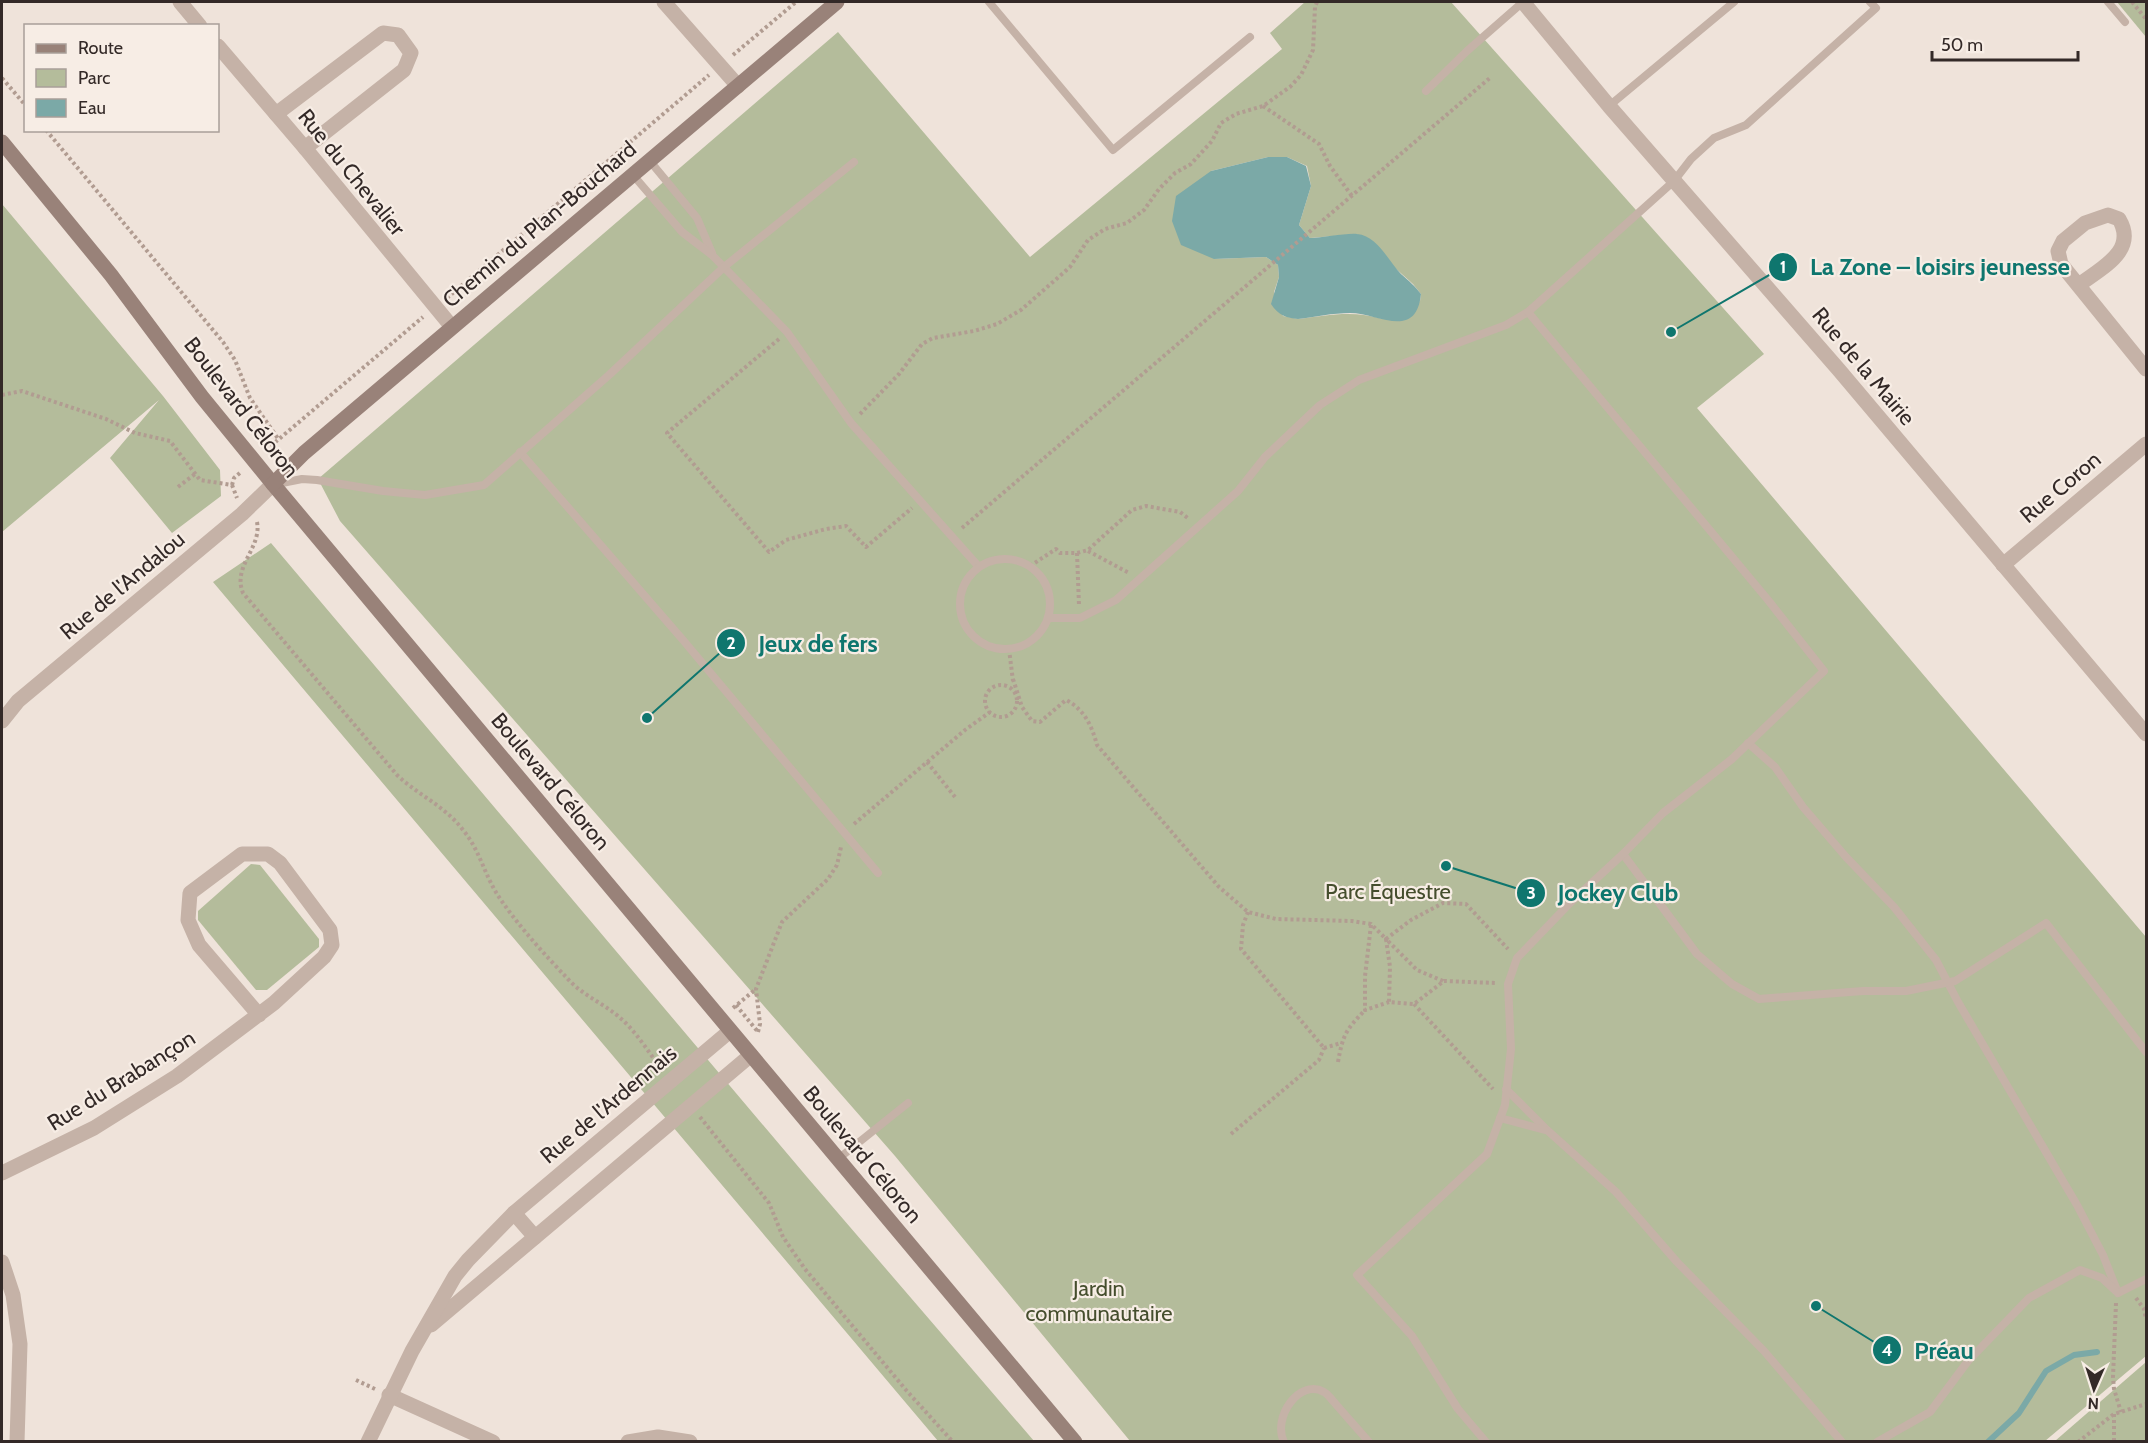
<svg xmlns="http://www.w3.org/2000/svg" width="2148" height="1443" viewBox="0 0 2148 1443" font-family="Cabin,sans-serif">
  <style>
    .green { fill: #b4bc9b; fill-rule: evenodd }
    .water { fill: #7ba9a7 }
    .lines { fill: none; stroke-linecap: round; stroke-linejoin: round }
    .stream { stroke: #7ba9a7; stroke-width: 6 }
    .path { stroke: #b19c91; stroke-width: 4; stroke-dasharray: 3 3; stroke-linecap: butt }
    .lane { stroke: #c5b2a7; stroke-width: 8 }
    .street { stroke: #c5b2a7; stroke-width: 15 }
    .secondary { stroke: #998279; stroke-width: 15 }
    .labels { text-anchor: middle; stroke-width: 4.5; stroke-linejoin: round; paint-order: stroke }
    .street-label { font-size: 22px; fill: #332927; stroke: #f7ede5 }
    .park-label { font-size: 22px; fill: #454e2d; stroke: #f7ede5 }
    .leader { fill: none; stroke: #0f766e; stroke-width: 2 }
    .callout-dot { fill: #0f766e; stroke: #f7ede5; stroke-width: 2 }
    .mark-label { font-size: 18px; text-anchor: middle; font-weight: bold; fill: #fff }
    .callout-label { font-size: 24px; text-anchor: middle; font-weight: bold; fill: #0f766e; stroke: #f7ede5; stroke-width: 4.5; stroke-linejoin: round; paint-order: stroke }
  </style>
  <rect width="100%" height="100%" fill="#efe3da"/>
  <g class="green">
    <path d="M1305,2H1451L1764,354L1697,408L2146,937V1356L2045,1441H1130L895,1156L340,521L318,479L838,32L1030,257L1282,49L1270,33ZM1268,157H1287L1307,166L1311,186L1299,225L1310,238L1357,234L1413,284L1421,294L1420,301L1383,319C1354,310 1328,315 1298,319L1283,316L1274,292L1279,277L1278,265L1266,257L1214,259L1211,171Z"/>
    <polygon points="2117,2 2146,2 2146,37"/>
    <polygon points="2,204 163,396 220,470 221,496 172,533 110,458 159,400 2,532"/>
    <polygon points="271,543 807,1177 1034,1441 938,1441 213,582"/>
    <polygon points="251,864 260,865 319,939 319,947 267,990 256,990 198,920 198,911"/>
    <polygon points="2146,1362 2146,1441 2055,1441"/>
  </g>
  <path class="water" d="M1268,157H1287L1306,166L1311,186L1299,225L1310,238C1323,238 1345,233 1357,234C1378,236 1388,261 1401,274C1409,281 1415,286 1421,294C1416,341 1378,313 1350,313C1333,313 1315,317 1298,319C1286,318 1278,315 1271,304L1279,277L1278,265L1266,257L1214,259L1181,245L1172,221L1176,196L1211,171Z"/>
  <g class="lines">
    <polyline class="stream" points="1988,1442 2019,1413 2046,1371 2074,1355 2097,1352"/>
    <g class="path">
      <polyline points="2132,2 2146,19"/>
      <polyline points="733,55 796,2"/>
      <polyline points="2,78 26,106"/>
      <polyline points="1263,106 1319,144 1330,166 1352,196"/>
      <polyline points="46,130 223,342 235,360 250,398 279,440"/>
      <polyline points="447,298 709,75"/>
      <polyline points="779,339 667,433 769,552 786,540 826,529 846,526 866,547 912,508"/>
      <polyline points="2,395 22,391 106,419 135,433 170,441 200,480 232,485"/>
      <polyline points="860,414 899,374 922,344 933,338 974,331 997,324 1021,310 1070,267 1088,240 1105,229 1127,223 1144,210 1159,189 1175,173 1191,164 1212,141 1221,123 1236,114 1263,106 1290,87 1301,75 1313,50 1315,7 1317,2"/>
      <polyline points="266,450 423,317"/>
      <polyline points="232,485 237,498"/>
      <polyline points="232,485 234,478 242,471"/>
      <polyline points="178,487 195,474"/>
      <path d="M257,522C262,548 232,566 243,593L397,775C418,795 445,806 463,830C479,849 484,873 497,894C515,922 544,954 567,978C582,995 601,1002 618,1016C635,1030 648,1051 661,1069"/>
      <polyline points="962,528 1491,77"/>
      <polyline points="1088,551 1129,573"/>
      <polyline points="1077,553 1079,605"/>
      <polyline points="1030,566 1056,549 1060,553 1077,553 1088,550 1132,510 1146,506 1180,512 1189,519"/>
      <polyline points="1009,649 1013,681"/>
      <path d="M1013,679L1022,707L1032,721L1040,722L1066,700C1084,709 1092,726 1097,745L1219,887L1248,912L1276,919L1352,921L1371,924L1386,939L1390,967L1389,1002L1414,1004L1444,981L1496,983"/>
      <circle cx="1001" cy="701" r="16"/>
      <polyline points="927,762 955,797"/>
      <polyline points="854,824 965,730 990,712"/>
      <polyline points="1248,912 1243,925 1241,949 1324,1048"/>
      <polyline points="1371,925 1365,976 1365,1010 1389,1002"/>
      <polyline points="1443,981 1417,970 1386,939 1411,920 1443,903 1466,904 1508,949"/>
      <polyline points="1414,1004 1493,1089"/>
      <polyline points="736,1005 758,1032"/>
      <polyline points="733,1008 756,989"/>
      <polyline points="758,1032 760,1024 756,989 782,922 828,879 837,865 841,847"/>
      <polyline points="1324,1048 1341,1043"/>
      <path d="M1338,1062C1343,1034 1346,1030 1365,1010"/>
      <polyline points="700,1117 769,1203 783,1237 805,1269 906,1390 953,1442"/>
      <polyline points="1231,1134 1319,1060 1324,1048"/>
      <polyline points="2136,1298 2144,1309 2146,1319"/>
      <polyline points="2116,1303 2113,1377 2114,1389 2121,1412"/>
      <polyline points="356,1380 375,1389"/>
      <polyline points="2114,1414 2114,1442"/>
      <polyline points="2078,1442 2114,1414 2146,1404"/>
    </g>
    <g class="lane">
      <polyline points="989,2 1113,150 1250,37"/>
      <polyline points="2108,2 2125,22"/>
      <polyline points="1426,91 1467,51 1523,2"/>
      <polyline points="1609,106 1734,2"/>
      <polyline points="649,160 697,218 712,253"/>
      <polyline points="633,175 682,232 712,255 787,332 851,423 979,567"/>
      <polyline points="520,452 683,640 878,873"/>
      <polyline points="277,484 302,479 317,480 383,491 425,495 484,485 609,375 724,267 854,162"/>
      <circle cx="1005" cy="604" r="45"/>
      <polyline points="1048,618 1080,618 1116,600 1238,491 1265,457 1320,405 1359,380 1506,325 1528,312 1674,181 1691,159 1714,138 1746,125 1876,8 1870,2"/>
      <polyline points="1748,743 1775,767 1803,807 1846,857 1894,907 1936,960 1958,1002 2077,1205 2103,1255 2118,1293"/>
      <polyline points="1623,854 1697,954 1732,984 1759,999 1863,991 1906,991 1955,981 2046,923 2146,1052"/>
      <polyline points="1506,1089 1547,1130 1616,1192 1677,1262 1764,1351 1842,1442"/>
      <polyline points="1500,1118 1545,1130"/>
      <polyline points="838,1159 908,1103"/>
      <polyline points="2118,1293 2146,1279"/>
      <path d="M1284,1442C1272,1418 1299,1378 1324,1392C1328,1394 1331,1399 1334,1402C1345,1415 1357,1428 1369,1442"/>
      <polyline points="1486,1442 1458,1409 1412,1336 1357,1275 1487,1154 1505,1105 1511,1049 1508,984 1517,958 1570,903 1623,854 1663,813 1732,759 1824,671 1768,600 1528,312"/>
      <polyline points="1877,1442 1930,1412 1968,1361 2029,1298 2080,1270 2102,1278 2117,1292"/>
    </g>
    <g class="street">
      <polyline points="180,2 200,26"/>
      <polyline points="664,2 738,86"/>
      <polyline points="1523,2 1609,106 1839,370 2146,734"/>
      <polyline points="218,46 305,148 452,327"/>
      <polyline points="276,114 383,33 398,35 411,53 404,70 305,148"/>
      <path d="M2079,285C2101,268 2138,251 2119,219L2108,215L2085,223L2063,241L2058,251L2061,264L2146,369"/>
      <polyline points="2003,565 2146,444"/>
      <polyline points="2,721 18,701 242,514 273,484"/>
      <polyline points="2,1173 94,1128 177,1076 274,1003 324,957 332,945 330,930 280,863 268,854 242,854 190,893 188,920 199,945 259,1015"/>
      <polyline points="514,1213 535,1237"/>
      <polyline points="2,1262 13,1295 20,1344 17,1442"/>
      <polyline points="431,1325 751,1055"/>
      <polyline points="389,1395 493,1442"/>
      <polyline points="368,1442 412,1351 455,1276 468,1260 514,1213 730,1031"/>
      <polyline points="628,1442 658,1437 690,1442"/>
    </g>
    <g class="secondary">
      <polyline points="2,142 111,275 202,397 273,484 1075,1442"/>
      <polyline points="273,484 304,453 837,2"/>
    </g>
  </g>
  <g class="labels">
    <g class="street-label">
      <text transform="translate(352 172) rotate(51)" y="8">Rue du Chevalier</text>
      <text transform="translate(539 224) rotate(-40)" y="8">Chemin du Plan-Bouchard</text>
      <text transform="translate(1864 366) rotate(50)" y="8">Rue de la Mairie</text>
      <text transform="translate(242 407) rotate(52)" y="8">Boulevard Céloron</text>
      <text transform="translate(2060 487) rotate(-40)" y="8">Rue Coron</text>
      <text transform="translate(122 585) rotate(-40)" y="8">Rue de l'Andalou</text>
      <text transform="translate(551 781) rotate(50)" y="8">Boulevard Céloron</text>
      <text transform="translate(121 1080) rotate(-32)" y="8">Rue du Brabançon</text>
      <text transform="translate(608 1104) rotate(-40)" y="8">Rue de l'Ardennais</text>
      <text transform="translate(863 1154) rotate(50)" y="8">Boulevard Céloron</text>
    </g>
    <g class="park-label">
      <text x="1388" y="899">Parc Équestre</text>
      <text x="1099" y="1296">Jardin<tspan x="1099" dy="25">communautaire</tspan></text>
    </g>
  </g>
  <path class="leader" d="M1671 332L1783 267M647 718L731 643M1446 866L1531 893M1816 1306L1887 1350"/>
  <g class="callout-dot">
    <circle cx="1671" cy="332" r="6"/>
    <circle cx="647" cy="718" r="6"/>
    <circle cx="1446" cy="866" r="6"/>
    <circle cx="1816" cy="1306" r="6"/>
    <circle cx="1783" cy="267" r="15"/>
    <circle cx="731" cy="643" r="15"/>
    <circle cx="1531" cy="893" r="15"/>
    <circle cx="1887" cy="1350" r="15"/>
  </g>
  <g class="mark-label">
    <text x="1783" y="273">1</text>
    <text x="731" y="649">2</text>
    <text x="1531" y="899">3</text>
    <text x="1887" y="1356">4</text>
  </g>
  <g class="callout-label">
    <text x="1940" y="275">La Zone – loisirs jeunesse</text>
    <text x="818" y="652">Jeux de fers</text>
    <text x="1618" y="901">Jockey Club</text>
    <text x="1944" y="1359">Préau</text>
  </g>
  <rect width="2148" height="1443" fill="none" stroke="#332927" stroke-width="6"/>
  <rect x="24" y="24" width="195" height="108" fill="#f7ede5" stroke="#a99f99" stroke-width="1.5"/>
  <rect x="36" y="44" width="30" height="9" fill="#998279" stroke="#a99f99" stroke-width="1.5"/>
  <text x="78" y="54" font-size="18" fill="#332927">Route</text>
  <rect x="36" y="69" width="30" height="18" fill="#b4bc9b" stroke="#a99f99" stroke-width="1.5"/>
  <text x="78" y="84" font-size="18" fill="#332927">Parc</text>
  <rect x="36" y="99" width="30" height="18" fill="#7ba9a7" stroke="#a99f99" stroke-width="1.5"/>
  <text x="78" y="114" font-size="18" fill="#332927">Eau</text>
  <g transform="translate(2094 1389) rotate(183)" stroke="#f7ede5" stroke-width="4.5" paint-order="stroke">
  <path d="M0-4.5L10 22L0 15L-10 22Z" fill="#332927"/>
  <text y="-9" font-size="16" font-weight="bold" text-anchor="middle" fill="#332927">N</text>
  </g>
  <path d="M1932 51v9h146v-9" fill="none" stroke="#332927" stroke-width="3"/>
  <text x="1941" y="51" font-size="18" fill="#332927" stroke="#f7ede5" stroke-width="4.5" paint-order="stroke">50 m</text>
</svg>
